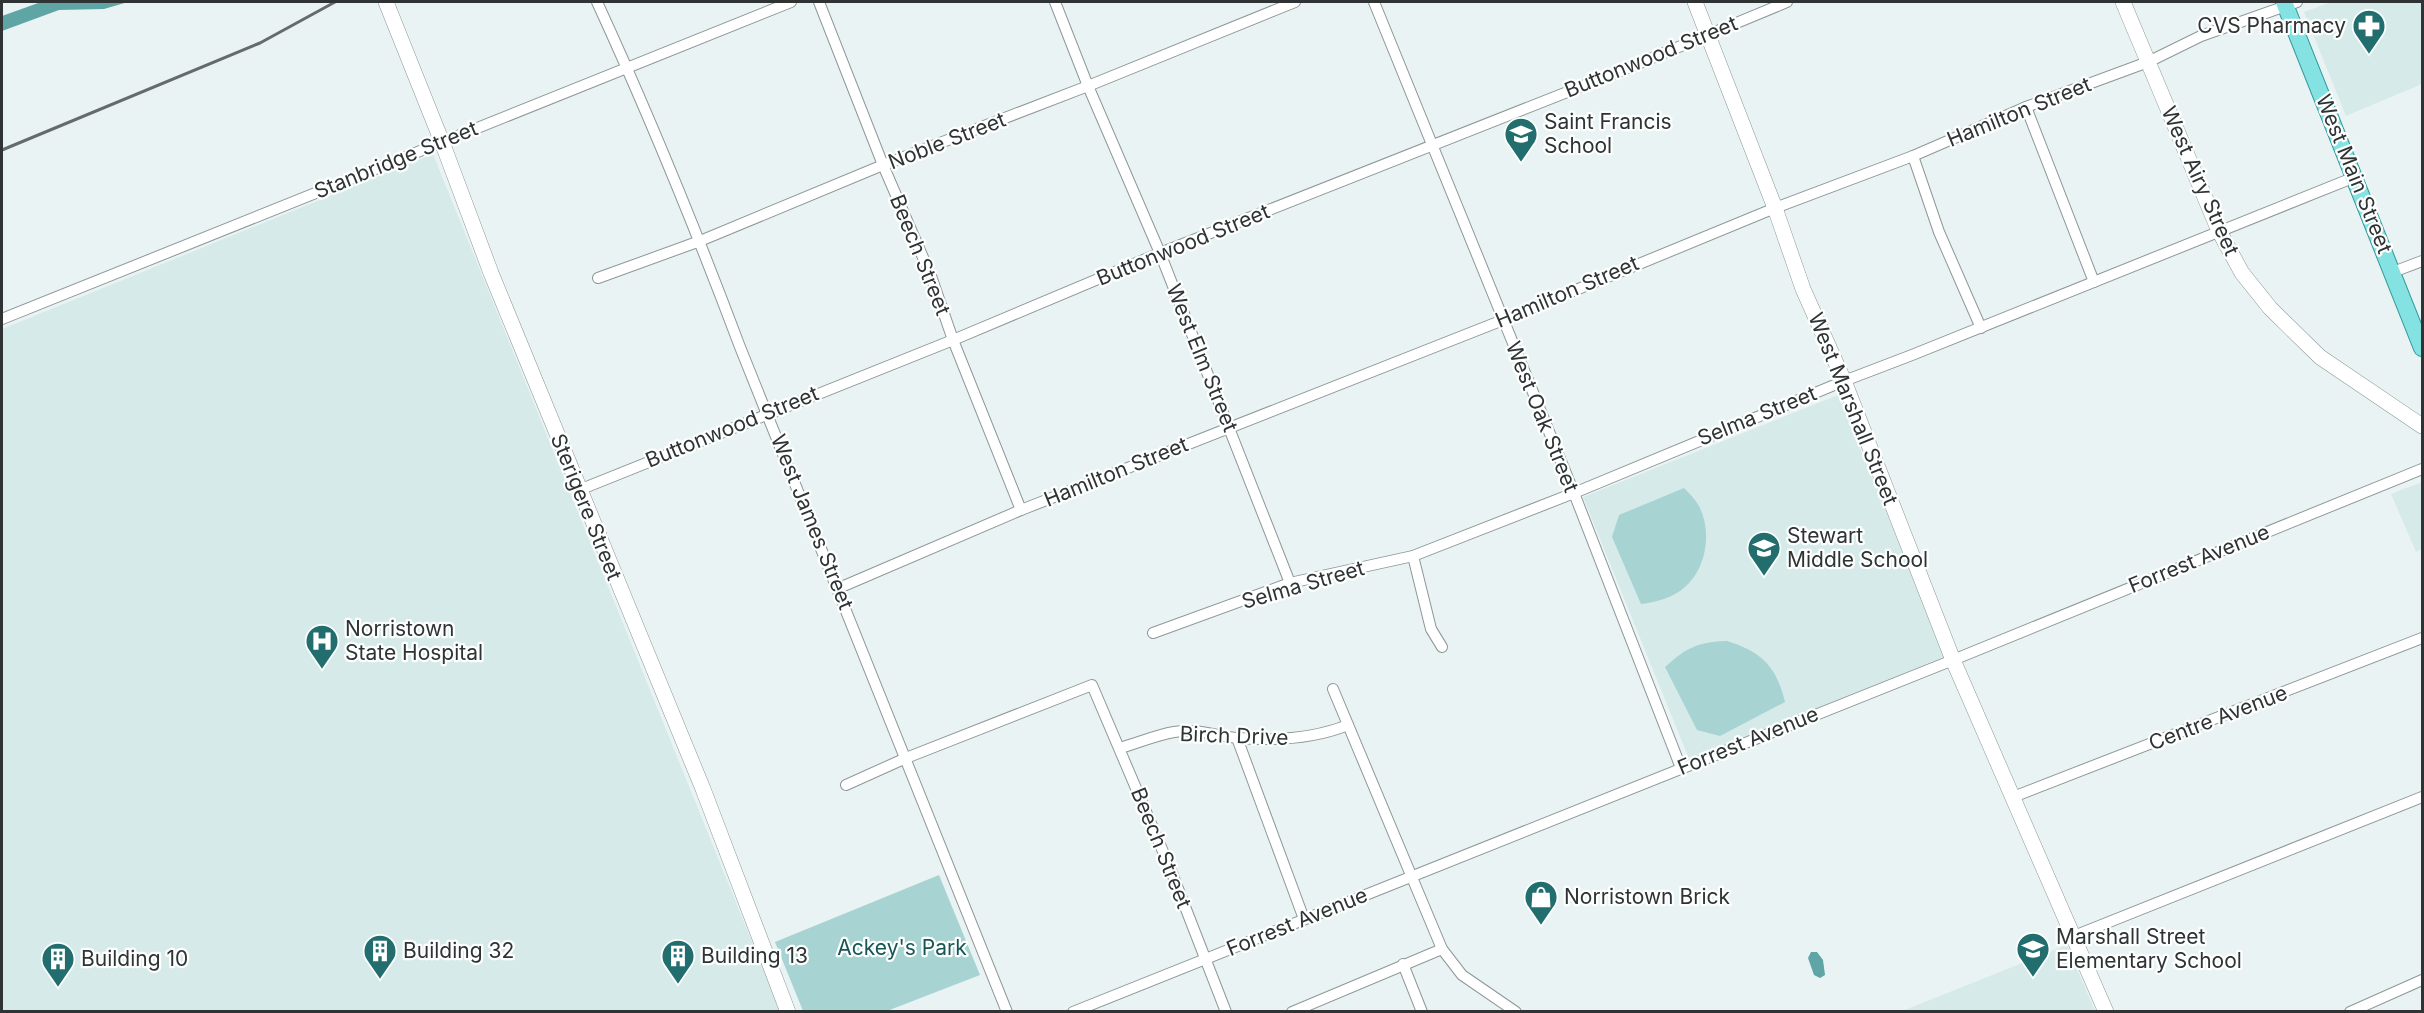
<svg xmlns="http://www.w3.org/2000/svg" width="2424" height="1013" viewBox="0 0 2424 1013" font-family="Inter,sans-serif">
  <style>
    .built { fill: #d7eaea }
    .green { fill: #a7d3d2 }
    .water { fill: #5fa5a5 }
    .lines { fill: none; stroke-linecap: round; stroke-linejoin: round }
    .street-casing { stroke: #8e9797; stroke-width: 12 }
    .secondary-casing { stroke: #8e9797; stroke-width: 16 }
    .primary-casing { stroke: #329899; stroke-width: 18 }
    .street { stroke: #fff; stroke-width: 10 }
    .secondary { stroke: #fff; stroke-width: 15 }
    .primary { stroke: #85e2e3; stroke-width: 16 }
    .rail { stroke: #656a6a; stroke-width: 3 }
    .labels { text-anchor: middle; stroke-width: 4.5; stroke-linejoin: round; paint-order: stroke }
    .poi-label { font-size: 21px; fill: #303333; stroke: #fdffff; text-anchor: start }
    .street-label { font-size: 21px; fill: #303333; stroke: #fdffff }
    .park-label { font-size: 21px; fill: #185555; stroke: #fdffff }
  </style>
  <rect width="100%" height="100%" fill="#eaf3f3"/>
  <g class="built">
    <polygon points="2331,2 2422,2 2422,84 2346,116 2304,12"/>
    <polygon points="433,154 780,1011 2,1012 2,329"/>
    <polygon points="1838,395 1946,656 1689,759 1583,497"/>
    <polygon points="2422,482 2422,549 2416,552 2391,494"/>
    <polygon points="2067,945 2095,1011 1902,1011"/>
  </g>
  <g class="green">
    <path d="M1684,488C1689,493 1695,499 1699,506C1713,533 1706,573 1680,591C1668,599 1656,602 1641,604L1612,537L1619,515Z"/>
    <path d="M1727,641C1762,652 1776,666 1785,702L1720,736L1697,730L1665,667C1687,647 1698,642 1727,641Z"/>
    <polygon points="939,875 980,975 887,1011 803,1011 775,942"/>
  </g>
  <g class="water">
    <polygon points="41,2 128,2 104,9 59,10 2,31 2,16"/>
    <polygon points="1811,952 1817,952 1823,960 1825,975 1820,978 1814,975 1808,958"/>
  </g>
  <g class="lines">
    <g class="street-casing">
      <g id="street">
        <path d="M597,2C649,115 696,230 740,347L1007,1012"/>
        <polyline points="819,2 883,165 931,276 953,340 1021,510"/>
        <polyline points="1055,2 1088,86 1160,253 1290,583"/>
        <polyline points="1374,2 1574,493 1681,768"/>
        <polyline points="2026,107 2094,282"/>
        <polyline points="1913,156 1939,232 1981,328"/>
        <polyline points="2393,272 2422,261"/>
        <polyline points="598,278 700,241 883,165 1088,86 1295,2"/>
        <polyline points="2,319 791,2"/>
        <polyline points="579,490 953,340 1160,253 1628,68 1787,2"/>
        <polyline points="1413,556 1431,629 1442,647"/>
        <polyline points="839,588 1021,510 1503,320 1775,208 1913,156 2026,107 2148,62 2201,36 2297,2"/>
        <polyline points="1153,633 1290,583 1413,556 1574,493 1844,381 1912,355 2355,177"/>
        <polyline points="1333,689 1442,949 1462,975 1516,1012"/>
        <polyline points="1237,738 1304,919"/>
        <path d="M1120,748C1138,743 1156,735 1174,732C1197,728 1216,736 1238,738C1276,741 1313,739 1348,725"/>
        <polyline points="846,785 906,758 1092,685 1170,868 1226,1012"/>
        <polyline points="2013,797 2422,638"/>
        <polyline points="2074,936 2422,797"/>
        <polyline points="1403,964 1422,1012"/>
        <polyline points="1073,1012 1953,660 2422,469"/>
        <polyline points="1292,1012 1442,949"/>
        <polyline points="2350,1012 2422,980"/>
      </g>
    </g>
    <g class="secondary-casing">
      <g id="secondary">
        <polyline points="386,2 442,142 491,273 703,789 788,1012"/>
        <polyline points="1695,2 1775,208 1803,289 1844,381 1953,660 2106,1012"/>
        <polyline points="2123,2 2219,231 2242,273 2270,308 2320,357 2422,426"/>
      </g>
    </g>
    <g class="primary-casing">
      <polyline id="primary" points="2284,2 2422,348"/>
    </g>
    <use href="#street" class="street"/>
    <use href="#secondary" class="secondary"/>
    <use href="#primary" class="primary"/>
    <polyline class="rail" points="2,150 260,43 335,2"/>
  </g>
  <defs>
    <g id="pharmacy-pin" transform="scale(1.725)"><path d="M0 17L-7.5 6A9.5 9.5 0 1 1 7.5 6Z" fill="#226e6e" stroke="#fdffff"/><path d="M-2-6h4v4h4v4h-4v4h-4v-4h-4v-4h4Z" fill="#fff"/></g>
    <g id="school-pin" transform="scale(1.725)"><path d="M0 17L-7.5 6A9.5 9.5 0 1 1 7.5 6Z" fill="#226e6e" stroke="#fdffff"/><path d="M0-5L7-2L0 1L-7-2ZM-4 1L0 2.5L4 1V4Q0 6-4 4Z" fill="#fff"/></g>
    <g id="hospital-pin" transform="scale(1.725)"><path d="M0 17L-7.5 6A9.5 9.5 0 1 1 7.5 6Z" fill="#226e6e" stroke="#fdffff"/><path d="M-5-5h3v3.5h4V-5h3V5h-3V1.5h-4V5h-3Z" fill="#fff"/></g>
    <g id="shop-pin" transform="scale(1.725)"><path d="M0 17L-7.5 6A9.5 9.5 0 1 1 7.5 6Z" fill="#226e6e" stroke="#fdffff"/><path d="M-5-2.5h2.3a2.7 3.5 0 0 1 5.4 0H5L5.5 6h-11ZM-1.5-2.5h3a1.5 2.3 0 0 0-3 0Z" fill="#fff"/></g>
    <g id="building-pin" transform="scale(1.725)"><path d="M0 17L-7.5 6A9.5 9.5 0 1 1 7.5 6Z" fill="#226e6e" stroke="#fdffff"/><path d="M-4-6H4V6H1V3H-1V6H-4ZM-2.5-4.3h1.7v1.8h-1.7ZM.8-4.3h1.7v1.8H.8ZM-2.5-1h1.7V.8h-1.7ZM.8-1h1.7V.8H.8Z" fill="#fff"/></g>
  </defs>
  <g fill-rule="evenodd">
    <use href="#pharmacy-pin" x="2369" y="26"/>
    <use href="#school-pin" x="1521" y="134"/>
    <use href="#school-pin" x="1764" y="548"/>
    <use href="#hospital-pin" x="322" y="641"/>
    <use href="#shop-pin" x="1541" y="897"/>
    <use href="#school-pin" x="2033" y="949"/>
    <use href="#building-pin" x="380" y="951"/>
    <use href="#building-pin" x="678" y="956"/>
    <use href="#building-pin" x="58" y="959"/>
  </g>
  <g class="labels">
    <g class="poi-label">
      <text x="2346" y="33" text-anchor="end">CVS Pharmacy</text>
      <text x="1544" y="129">Saint Francis<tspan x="1544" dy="24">School</tspan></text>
      <text x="1787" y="543">Stewart<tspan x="1787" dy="24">Middle School</tspan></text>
      <text x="345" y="636">Norristown<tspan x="345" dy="24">State Hospital</tspan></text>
      <text x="1564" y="904">Norristown Brick</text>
      <text x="2056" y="944">Marshall Street<tspan x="2056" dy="24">Elementary School</tspan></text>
      <text x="403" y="958">Building 32</text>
      <text x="701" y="963">Building 13</text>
      <text x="81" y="966">Building 10</text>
    </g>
    <g class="street-label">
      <text transform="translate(1651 57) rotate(-22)" y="7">Buttonwood Street</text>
      <text transform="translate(2019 112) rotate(-22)" y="7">Hamilton Street</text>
      <text transform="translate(947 141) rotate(-21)" y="7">Noble Street</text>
      <text transform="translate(396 160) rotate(-22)" y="7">Stanbridge Street</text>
      <text transform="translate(2354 174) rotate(68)" y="7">West Main Street</text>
      <text transform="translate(2200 181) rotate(66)" y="7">West Airy Street</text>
      <text transform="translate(1183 245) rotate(-22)" y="7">Buttonwood Street</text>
      <text transform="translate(920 255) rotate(68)" y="7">Beech Street</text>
      <text transform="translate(1567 292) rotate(-23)" y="7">Hamilton Street</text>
      <text transform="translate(1202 358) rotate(68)" y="7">West Elm Street</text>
      <text transform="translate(1853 409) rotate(68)" y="7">West Marshall Street</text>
      <text transform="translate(1757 416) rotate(-22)" y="7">Selma Street</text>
      <text transform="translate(1542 417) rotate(68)" y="7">West Oak Street</text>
      <text transform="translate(732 427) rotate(-22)" y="7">Buttonwood Street</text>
      <text transform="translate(1116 472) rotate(-22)" y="7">Hamilton Street</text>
      <text transform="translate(586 507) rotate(68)" y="7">Sterigere Street</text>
      <text transform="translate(812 522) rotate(68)" y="7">West James Street</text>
      <text transform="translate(2199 559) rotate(-22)" y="7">Forrest Avenue</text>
      <text transform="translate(1303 585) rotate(-16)" y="7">Selma Street</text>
      <text transform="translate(2218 718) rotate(-21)" y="7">Centre Avenue</text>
      <text transform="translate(1234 736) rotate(2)" y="7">Birch Drive</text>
      <text transform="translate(1748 741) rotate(-22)" y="7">Forrest Avenue</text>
      <text transform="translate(1161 848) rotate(68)" y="7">Beech Street</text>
      <text transform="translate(1297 922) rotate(-22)" y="7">Forrest Avenue</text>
    </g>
    <g class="park-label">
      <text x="902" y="955">Ackey's Park</text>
    </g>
  </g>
  <rect width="2424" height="1013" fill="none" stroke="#303333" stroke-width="6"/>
</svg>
